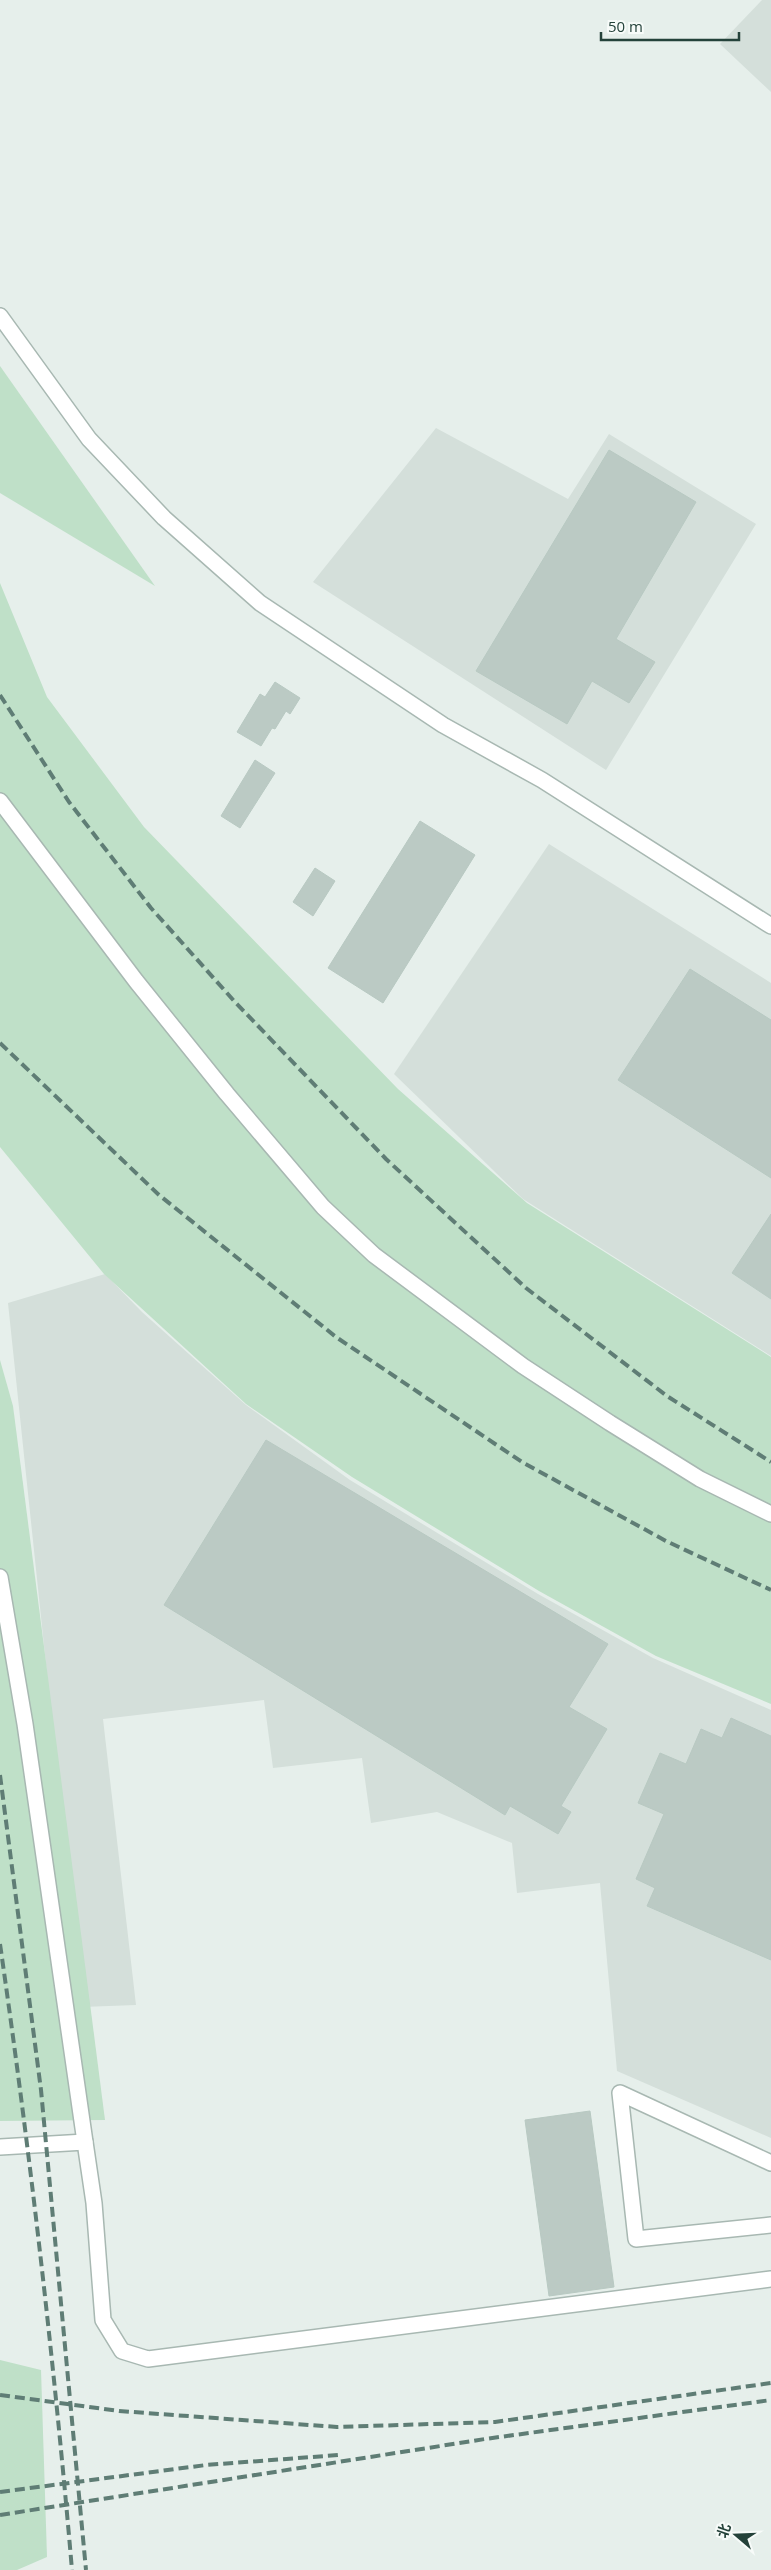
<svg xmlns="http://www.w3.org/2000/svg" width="771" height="2570" viewBox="0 0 771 2570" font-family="'Open Sans','Noto Sans SC',sans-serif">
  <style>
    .built { fill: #d4dfda }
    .green { fill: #bfe0c8 }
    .building { fill: #bbcac4; stroke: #b8c9c2 }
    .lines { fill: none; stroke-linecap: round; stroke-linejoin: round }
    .minor-casing { stroke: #a8b8b2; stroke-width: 18 }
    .minor { stroke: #fff; stroke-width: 15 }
    .rail { stroke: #5f7d75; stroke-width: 4; stroke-dasharray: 10 5; stroke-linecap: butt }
  </style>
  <rect width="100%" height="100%" fill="#e6efeb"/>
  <g class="built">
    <polygon points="762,0 771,0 771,92 720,44"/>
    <polygon points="436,428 568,499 609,434 756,524 606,770 313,582"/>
    <polygon points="549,844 771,983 771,1356 523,1199 394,1074"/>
    <polygon points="105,1274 142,1312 246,1405 350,1480 538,1594 653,1658 771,1710 771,2138 617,2071 600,1883 517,1893 512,1843 437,1812 371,1823 362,1758 273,1768 264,1700 103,1719 136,2005 82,2007 8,1303"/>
  </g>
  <g class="green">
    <polygon points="0,366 155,586 0,493"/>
    <polygon points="0,583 47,697 144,827 398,1089 527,1203 771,1357 771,1704 656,1656 539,1591 352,1477 246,1404 104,1274 0,1147"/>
    <polygon points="0,1360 13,1406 105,2120 0,2121"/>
    <polygon points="0,2360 41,2370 47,2557 17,2570 0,2570"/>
  </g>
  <g class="building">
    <polygon points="609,450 696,502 616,639 655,662 629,703 592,681 567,724 476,671"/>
    <polygon points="275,682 300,698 290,714 286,711 275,729 272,728 261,746 237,732 260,694 265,697"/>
    <polygon points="255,760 275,773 240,828 221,816"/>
    <polygon points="420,821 475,855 383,1003 328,968"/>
    <polygon points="315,868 335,881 313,916 293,902"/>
    <polygon points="690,969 771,1020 771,1178 618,1080"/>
    <polygon points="771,1214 771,1299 732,1273"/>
    <polygon points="266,1440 608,1644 569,1707 607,1729 561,1806 571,1812 558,1834 510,1806 505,1815 164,1605"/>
    <polygon points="731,1718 771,1736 771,1960 647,1906 655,1888 636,1879 664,1814 638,1803 660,1753 686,1764 701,1729 722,1738"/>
    <polygon points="590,2111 614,2287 549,2296 525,2120"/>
  </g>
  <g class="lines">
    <g class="minor-casing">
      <g id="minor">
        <polyline points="0,316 89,439 164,518 260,603 443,725 542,780 771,926"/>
        <polyline points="0,801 136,981 227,1094 323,1207 374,1255 523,1366 610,1423 700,1479 771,1514"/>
        <polyline points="0,1577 25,1724 85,2142 94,2203 103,2320 122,2351 148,2359 771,2279"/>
        <polyline points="0,2147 85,2142"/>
        <polyline points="771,2163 620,2093 636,2239 771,2225"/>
      </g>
    </g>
    <use href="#minor" class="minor"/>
    <g class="rail">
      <polyline points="0,695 69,802 151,908 235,1002 386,1159 526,1288 667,1396 771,1462"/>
      <polyline points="0,1043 159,1195 336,1337 522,1462 666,1541 771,1590"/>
      <polyline points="0,1775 41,2090 86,2570"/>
      <path d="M0,1944C30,2152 54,2361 72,2570"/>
      <polyline points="0,2395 119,2411 337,2427 495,2422 771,2383"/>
      <polyline points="0,2492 206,2465 339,2455"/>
      <polyline points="0,2515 485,2439 771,2400"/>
    </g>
  </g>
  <g transform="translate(736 2535) rotate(289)" stroke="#f7fbf9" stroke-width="4" paint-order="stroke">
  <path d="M0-4L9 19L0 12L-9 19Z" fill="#24423a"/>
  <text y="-8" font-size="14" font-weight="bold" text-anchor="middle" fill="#24423a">北</text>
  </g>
  <path d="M601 32v8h138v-8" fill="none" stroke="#24423a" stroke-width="2.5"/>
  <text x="608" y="32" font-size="15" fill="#24423a" stroke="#f7fbf9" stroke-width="4" paint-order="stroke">50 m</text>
</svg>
